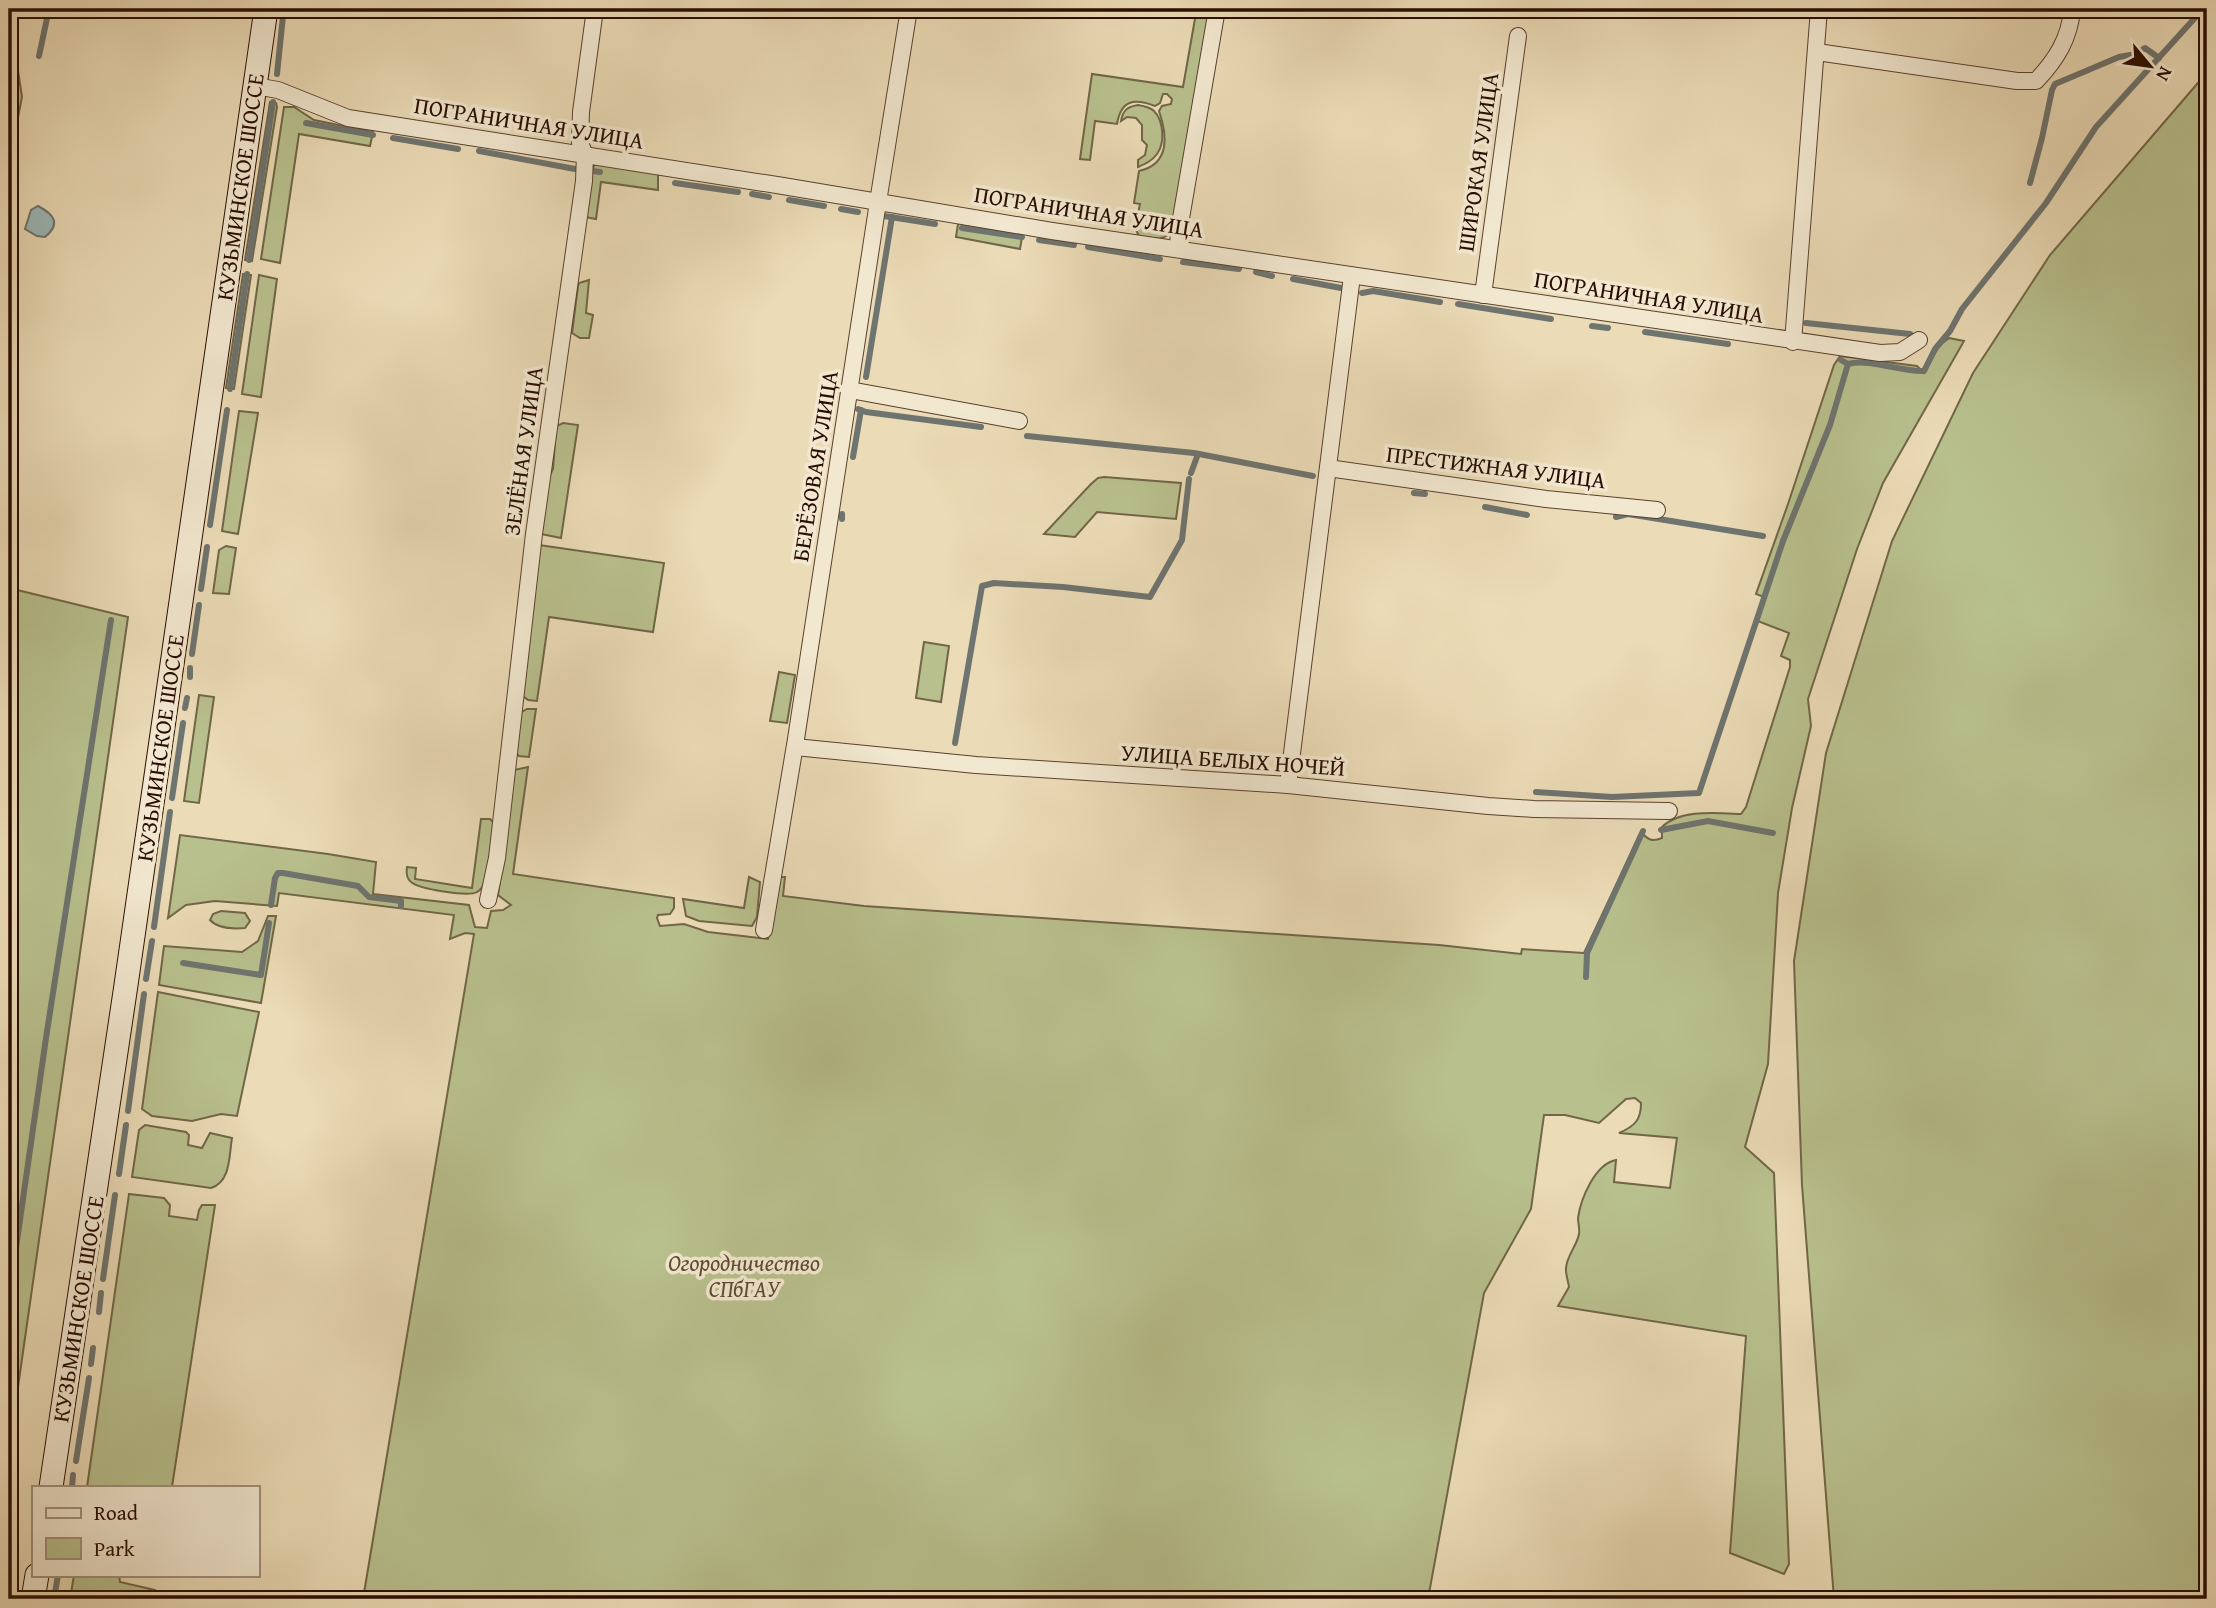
<svg xmlns="http://www.w3.org/2000/svg" width="2216" height="1608" viewBox="0 0 2216 1608" font-family="'Gentium Book Plus',serif">
  <style>
    .green { fill: #b8c08d; stroke: #716647; stroke-width: 2 }
    .water { fill: #9cb9b8; stroke: #6e746f; stroke-width: 2 }
    .lines { fill: none; stroke-linecap: round; stroke-linejoin: round }
    .stream { stroke: #6e746f; stroke-width: 6 }
    .minor-casing { stroke: #5a402e; stroke-width: 18 }
    .secondary-casing { stroke: #2a0d01; stroke-width: 25 }
    .minor { stroke: #f2e8d0; stroke-width: 16 }
    .secondary { stroke: #f2e8d0; stroke-width: 23 }
    .labels { text-anchor: middle; stroke-width: 7; stroke-linejoin: round; paint-order: stroke }
    .street-label { font-size: 23px; fill: #2a0d01; stroke: #f2e8d0 }
    .park-label { font-size: 23px; font-style: italic; fill: #5c4c32; stroke: #f2e8d0 }
  </style>
  <rect width="100%" height="100%" fill="#ebdbb6"/>
  <filter id="stains"><feTurbulence type="fractalNoise" baseFrequency=".00286" numOctaves="4"/><feColorMatrix values="0 0 0 0 .2 0 0 0 0 .09 0 0 0 0 .02 0 0 0 .5 -.17"/></filter>
  <radialGradient id="worn" r=".72"><stop offset=".6" stop-color="#630" stop-opacity="0"/><stop offset="1" stop-color="#630" stop-opacity=".3"/></radialGradient>
  <g class="green">
    <path d="M1196,13H1211L1173,229C1164,243 1153,238 1139,236L1135,228L1140,204L1134,203L1139,171C1171,164 1167,134 1159,111L1162,106L1171,104L1172,99L1167,94H1163L1160,103L1155,106C1134,98 1121,100 1117,124L1095,121L1090,160L1080,159L1092,74L1183,87Z"/>
    <polygon points="9,40 16,57 22,97 9,163"/>
    <polygon points="2207,75 2207,1599 1834,1599 1802,1185 1794,961 1826,753 1892,541 1973,373 2050,255 2197,84"/>
    <polygon points="270,102 276,103 277,107 252,261 245,260"/>
    <path d="M1138,105C1144,106 1150,107 1154,111C1164,121 1165,143 1157,154C1152,161 1145,164 1138,167V160L1145,155L1147,145L1142,140V125L1136,118L1127,117L1121,121C1123,110 1127,107 1138,105Z"/>
    <polygon points="284,107 294,107 314,120 373,132 370,146 299,134 280,263 261,259"/>
    <path d="M597,162L658,172V190L601,182L596,219L585,217C587,200 585,175 597,162Z"/>
    <polygon points="961,221 1020,231 1022,237 1020,249 956,237 958,224"/>
    <polygon points="243,274 251,275 234,389 226,388"/>
    <polygon points="259,275 277,279 261,397 242,394"/>
    <polygon points="589,280 586,313 593,315 589,338 580,338 572,333 578,286 579,283"/>
    <path d="M1949,338L1964,341L1883,483L1857,549L1808,699L1811,726L1792,808L1778,893L1768,1064L1745,1147L1774,1173L1789,1564L1784,1574L1730,1553L1746,1336L1558,1306L1569,1287C1568,1281 1566,1275 1566,1270C1565,1258 1577,1246 1579,1234C1580,1229 1578,1223 1578,1218C1581,1198 1595,1164 1616,1160L1614,1182L1670,1188L1677,1138L1619,1133C1635,1126 1641,1120 1641,1103L1635,1098L1626,1099L1599,1123L1565,1115H1544L1531,1209L1484,1293L1428,1599H363L474,934L465,933L450,939L454,915L279,893L277,906L215,901L186,905L168,918L180,835L328,854L376,862L373,894L469,905L475,927L487,928L491,911L503,910L511,905L498,895L514,770L528,767L513,874L674,898V908L670,914L658,915L657,918L660,926L684,924L708,932L768,939L776,881L780,877H785L783,896L864,906L1439,945L1521,954L1522,949L1584,953L1641,832C1648,840 1652,842 1662,838V827C1680,809 1717,813 1741,814L1746,807L1790,667V660L1781,656L1789,633L1755,620L1764,597L1756,594L1788,504L1834,365L1840,356L1917,366L1924,373L1939,346Z"/>
    <polygon points="239,411 258,413 238,534 222,531"/>
    <polygon points="563,423 578,425 561,538 541,534 549,477 553,469 556,429 557,426"/>
    <polygon points="1104,477 1181,483 1176,519 1097,512 1075,537 1044,534 1091,484 1098,478"/>
    <polygon points="539,545 664,563 653,632 549,617 537,701 528,700 523,696"/>
    <polygon points="226,546 236,548 229,594 213,593 219,550"/>
    <polygon points="9,588 128,617 9,1450"/>
    <polygon points="924,642 949,646 941,702 916,698"/>
    <polygon points="779,672 795,675 787,723 770,721"/>
    <polygon points="199,695 214,697 199,803 184,801"/>
    <polygon points="527,709 536,709 529,757 519,756 516,753 520,713"/>
    <path d="M481,819H490L496,825L484,884C482,888 481,890 477,892C468,897 419,889 411,882C406,878 406,873 407,867L416,868L415,879L472,888Z"/>
    <polygon points="749,877 760,882 757,917 752,926 699,921 686,916 683,899 744,908"/>
    <path d="M221,911L245,913L250,921L245,928C233,929 218,929 210,920L213,914Z"/>
    <polygon points="268,916 276,916 261,1003 159,985 164,946 242,952 258,941"/>
    <polygon points="158,992 259,1012 237,1116 221,1114 192,1121 152,1116 142,1109"/>
    <path d="M145,1125L186,1132L189,1135L188,1145L202,1148L210,1133L232,1138C229,1155 231,1182 211,1188L132,1177L139,1130Z"/>
    <polygon points="129,1194 164,1198 170,1205 169,1216 197,1220 199,1210 202,1205 215,1205 172,1487 87,1487"/>
    <polygon points="74,1575 119,1575 120,1582 155,1590 153,1599 70,1599"/>
  </g>
  <path class="water" d="M38,206C53,214 62,223 45,237L37,236L25,229L31,210Z"/>
  <g class="lines">
    <g class="stream">
      <polyline points="2087,13 2104,9"/>
      <polyline points="39,56 49,9"/>
      <polyline points="277,74 283,16"/>
      <polyline points="306,123 373,135"/>
      <polyline points="393,138 458,149"/>
      <polyline points="479,151 575,169"/>
      <polyline points="593,171 600,172"/>
      <polyline points="675,183 738,192"/>
      <polyline points="2030,183 2042,138 2052,90 2055,84 2119,57 2136,54 2145,48 2159,58"/>
      <polyline points="752,194 769,197"/>
      <polyline points="789,200 824,206"/>
      <polyline points="841,209 858,212"/>
      <polyline points="884,216 935,224"/>
      <polyline points="962,228 1022,237"/>
      <polyline points="1039,240 1074,245"/>
      <polyline points="1088,247 1160,259"/>
      <polyline points="249,260 273,102"/>
      <polyline points="1183,262 1239,269"/>
      <polyline points="1256,272 1272,276"/>
      <polyline points="1293,279 1341,288"/>
      <polyline points="1362,293 1373,291 1440,302"/>
      <polyline points="1458,304 1551,319"/>
      <polyline points="1806,323 1910,334 1914,337"/>
      <polyline points="1592,326 1608,328"/>
      <polyline points="1645,332 1728,344"/>
      <path d="M1841,360L1848,364C1869,358 1901,372 1924,371L1935,349L1950,331L1962,309L2046,203L2096,127L2203,9"/>
      <polyline points="866,377 892,217"/>
      <polyline points="230,389 247,274"/>
      <polyline points="858,409 866,412 981,427"/>
      <polyline points="1027,436 1194,453 1313,476"/>
      <polyline points="853,457 861,410"/>
      <polyline points="1191,473 1198,454"/>
      <polyline points="1414,493 1425,494"/>
      <polyline points="1485,507 1527,515"/>
      <polyline points="1616,517 1628,514 1763,536"/>
      <polyline points="842,519 842,514"/>
      <polyline points="210,525 227,410"/>
      <polyline points="201,589 207,547"/>
      <polyline points="192,654 199,605"/>
      <polyline points="190,677 190,668"/>
      <polyline points="185,708 187,698"/>
      <polyline points="955,743 982,586 994,583 1063,587 1150,597 1182,540 1189,479"/>
      <polyline points="1536,792 1612,797 1699,793 1783,541 1830,425 1848,364"/>
      <polyline points="172,798 183,723"/>
      <polyline points="1661,830 1708,821 1773,833"/>
      <polyline points="271,905 275,878 278,873 283,873 358,886 369,897 401,901 401,906"/>
      <polyline points="154,927 170,812"/>
      <polyline points="183,963 261,975 269,923"/>
      <polyline points="1586,977 1587,953 1643,831"/>
      <polyline points="146,979 152,941"/>
      <polyline points="128,1111 144,994"/>
      <polyline points="119,1174 126,1125"/>
      <polyline points="103,1279 115,1195"/>
      <polyline points="9,1297 46,1038 111,620"/>
      <polyline points="99,1312 101,1293"/>
      <polyline points="91,1364 93,1348"/>
      <polyline points="76,1461 89,1378"/>
      <polyline points="72,1487 73,1475"/>
      <polyline points="54,1599 58,1575"/>
    </g>
    <g class="minor-casing">
      <g id="minor">
        <path d="M1817,52L2017,81H2036C2056,60 2070,38 2072,9"/>
        <polyline points="255,86 278,90 348,118 783,186 1052,231 1880,353 1900,352 1919,340"/>
        <polyline points="1178,249 1179,230 1217,9"/>
        <polyline points="1483,295 1518,36"/>
        <polyline points="1793,342 1819,9"/>
        <polyline points="850,390 1019,421"/>
        <polyline points="1328,468 1546,499 1657,510"/>
        <polyline points="795,747 976,765 1288,785 1488,806 1534,809 1669,811"/>
        <polyline points="1288,785 1352,276"/>
        <polyline points="488,900 497,858 534,534 584,181 585,155 580,143 581,112 595,9"/>
        <polyline points="764,930 796,739 878,202 909,9"/>
      </g>
    </g>
    <g class="secondary-casing">
      <g id="secondary">
        <polyline points="51,1487 126,985 266,9"/>
        <polyline points="33,1599 37,1575"/>
      </g>
    </g>
    <use href="#minor" class="minor"/>
    <use href="#secondary" class="secondary"/>
  </g>
  <g class="labels">
    <g class="street-label">
      <text transform="translate(529 123) rotate(9)" y="8">ПОГРАНИЧНАЯ УЛИЦА</text>
      <text transform="translate(1478 162) rotate(-82)" y="8">ШИРОКАЯ УЛИЦА</text>
      <text transform="translate(240 187) rotate(-82)" y="8">КУЗЬМИНСКОЕ ШОССЕ</text>
      <text transform="translate(1089 212) rotate(9)" y="8">ПОГРАНИЧНАЯ УЛИЦА</text>
      <text transform="translate(1649 297) rotate(9)" y="8">ПОГРАНИЧНАЯ УЛИЦА</text>
      <text transform="translate(523 451) rotate(-82)" y="8">ЗЕЛЁНАЯ УЛИЦА</text>
      <text transform="translate(815 466) rotate(-81)" y="8">БЕРЁЗОВАЯ УЛИЦА</text>
      <text transform="translate(1496 467) rotate(7)" y="8">ПРЕСТИЖНАЯ УЛИЦА</text>
      <text transform="translate(160 748) rotate(-82)" y="8">КУЗЬМИНСКОЕ ШОССЕ</text>
      <text transform="translate(1233 760) rotate(4)" y="8">УЛИЦА БЕЛЫХ НОЧЕЙ</text>
      <text transform="translate(78 1309) rotate(-81)" y="8">КУЗЬМИНСКОЕ ШОССЕ</text>
    </g>
    <g class="park-label">
      <text x="744" y="1271">Огородничество<tspan x="744" dy="26">СПбГАУ</tspan></text>
    </g>
  </g>
  <rect width="2216" height="1608" fill="none" stroke="#ebdbb6" stroke-width="35"/>
  <rect x="10" y="10" width="2195" height="1587" fill="none" stroke="#2a0d01" stroke-width="3.5"/>
  <rect x="18" y="18" width="2181" height="1573" fill="none" stroke="#2a0d01" stroke-width="2"/>
  <rect x="32" y="1486" width="228" height="91" fill="#f2e8d0" stroke="#a2907d" stroke-width="2"/>
  <rect x="46" y="1508" width="35" height="10" fill="#f2e8d0" stroke="#a2907d" stroke-width="2"/>
  <text x="94" y="1520" font-size="21" fill="#2a0d01">Road</text>
  <rect x="46" y="1538" width="35" height="21" fill="#b8c08d" stroke="#a2907d" stroke-width="2"/>
  <text x="94" y="1556" font-size="21" fill="#2a0d01">Park</text>
  <g transform="translate(2150 66) rotate(119)" stroke="#f2e8d0" stroke-width="5" paint-order="stroke">
  <path d="M0-5L12 26L0 18L-12 26Z" fill="#2a0d01"/>
  <text y="-10" font-size="19" font-weight="bold" text-anchor="middle" fill="#2a0d01">N</text>
  </g>
  <rect width="100%" height="100%" filter="url(#stains)"/>
  <rect width="100%" height="100%" fill="url(#worn)"/>
</svg>
